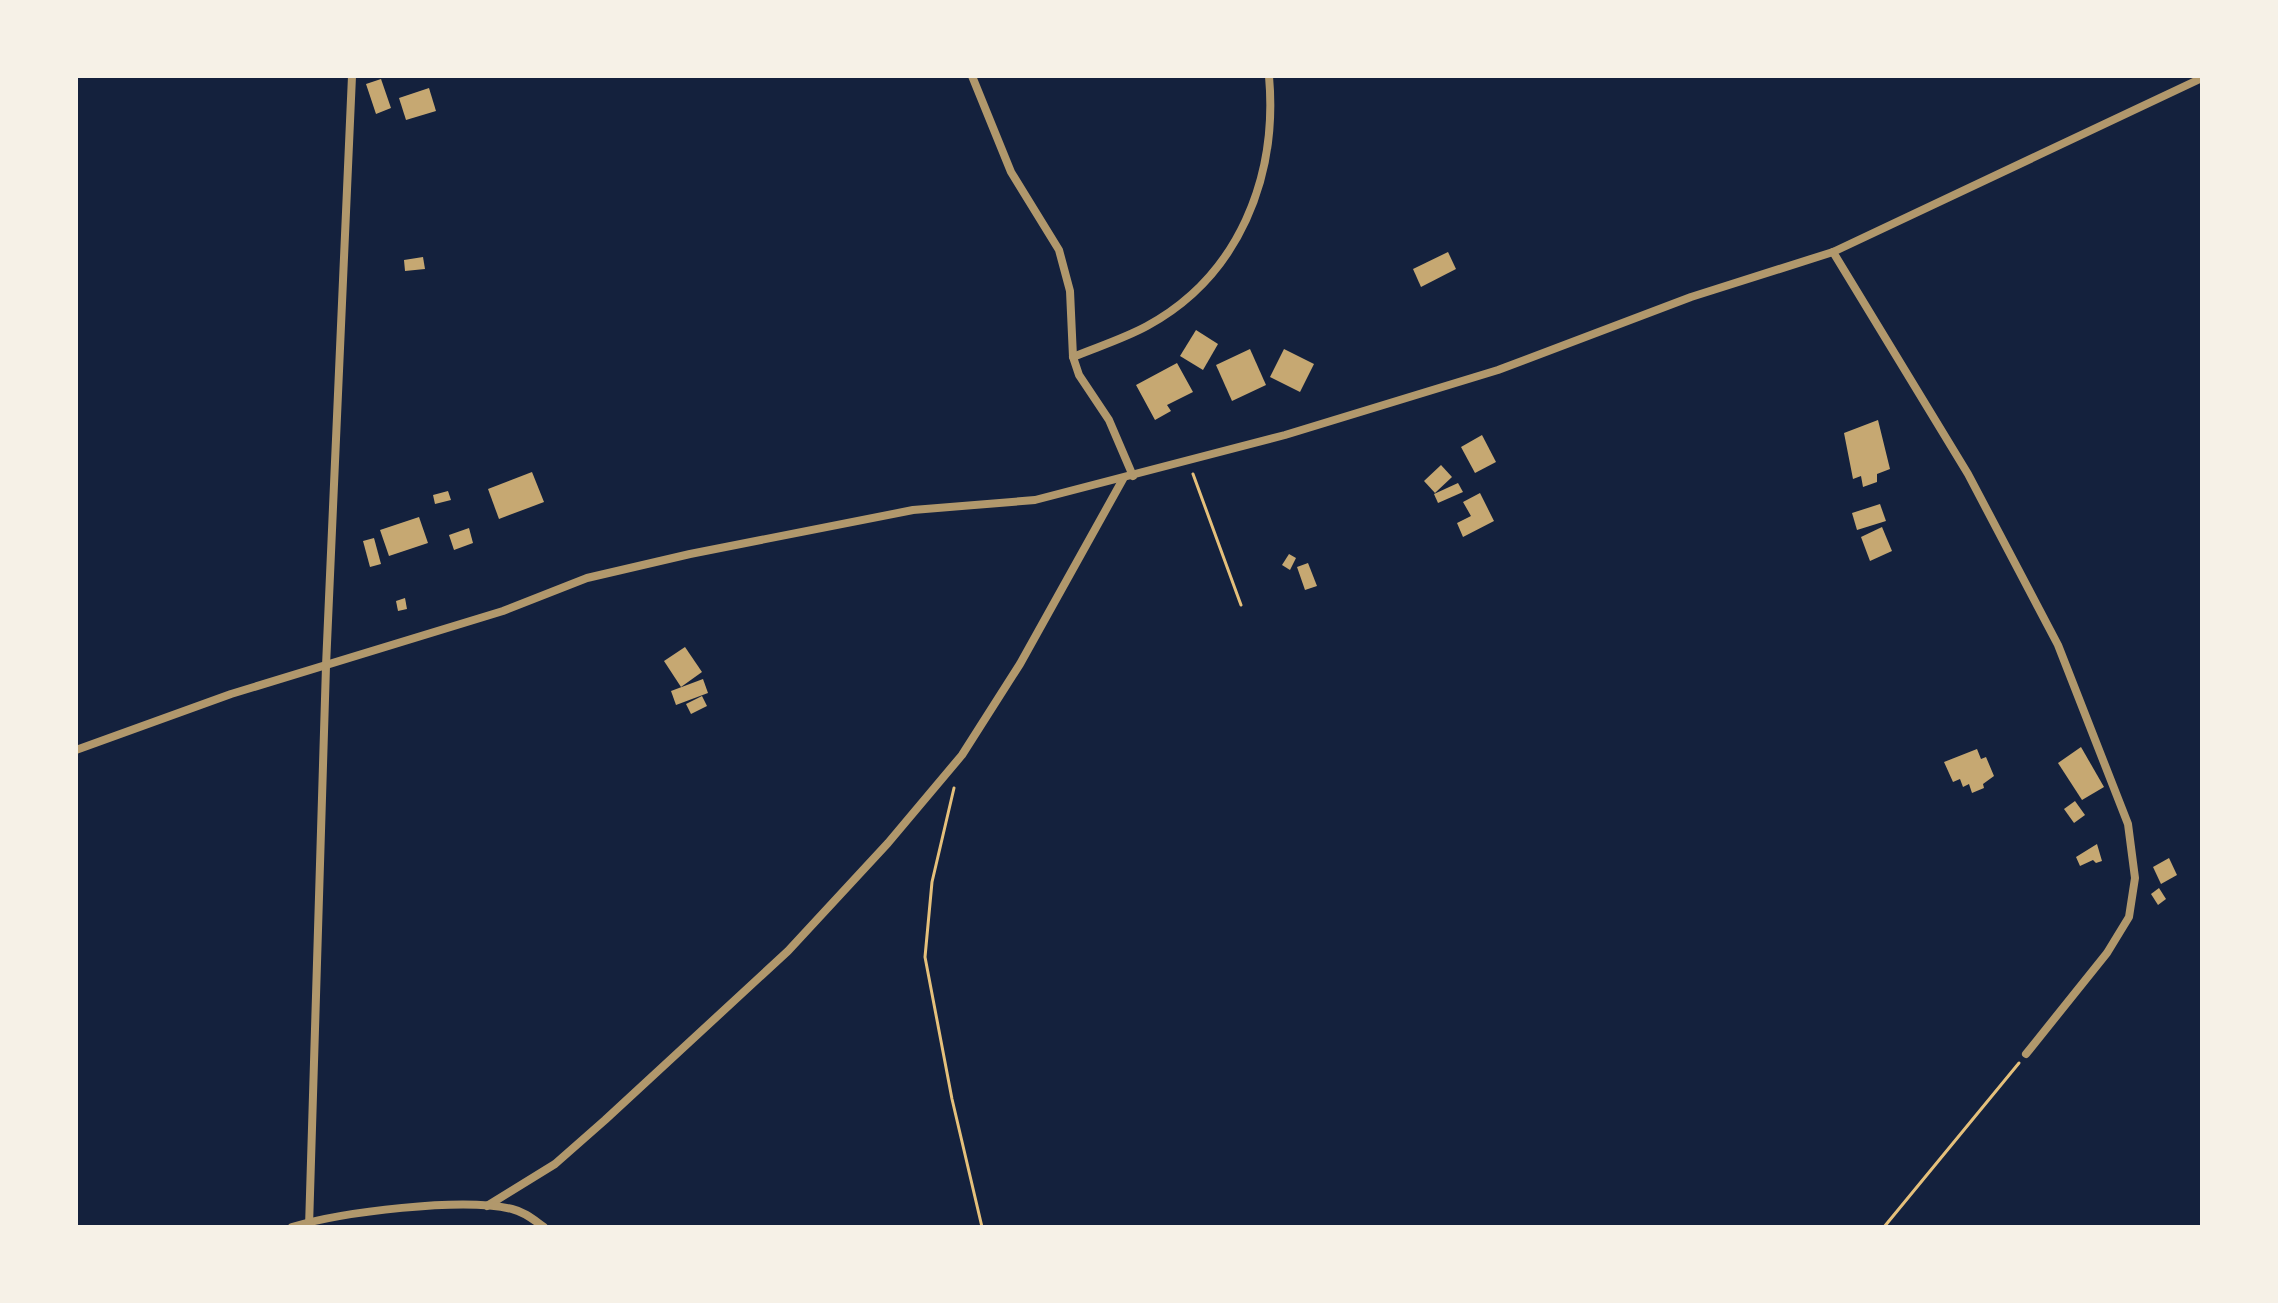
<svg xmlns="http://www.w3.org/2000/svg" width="2278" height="1303" viewBox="0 0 2278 1303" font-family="Raleway,sans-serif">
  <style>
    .building { fill: #c6a872 }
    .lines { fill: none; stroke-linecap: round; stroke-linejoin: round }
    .path { stroke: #e5c07b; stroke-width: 3 }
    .minor { stroke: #b1986c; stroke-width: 8 }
  </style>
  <rect width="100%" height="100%" fill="#14213d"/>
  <g class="building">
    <polygon points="381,79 391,108 376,114 366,84"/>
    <polygon points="429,88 436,111 406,120 399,98"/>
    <polygon points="1448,252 1456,269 1421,287 1413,269"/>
    <polygon points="423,257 425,269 405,271 404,260"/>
    <polygon points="1196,330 1218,344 1203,370 1180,356"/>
    <polygon points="1250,349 1266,385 1232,401 1216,365"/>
    <polygon points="1284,349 1314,364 1300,392 1270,377"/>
    <polygon points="1177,363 1193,392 1167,405 1171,411 1155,420 1136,385"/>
    <polygon points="1878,420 1890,469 1877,474 1877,482 1863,487 1861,476 1853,479 1844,433"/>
    <polygon points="1482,435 1496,462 1475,473 1461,447"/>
    <polygon points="1441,465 1452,477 1435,493 1424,481"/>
    <polygon points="532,472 544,502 499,519 488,489"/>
    <polygon points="1458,483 1463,492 1438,503 1434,494"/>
    <polygon points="448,491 451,500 435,504 433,495"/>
    <polygon points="1480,493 1494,521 1463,537 1457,523 1471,516 1463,502"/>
    <polygon points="1880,504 1886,521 1857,530 1852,513"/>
    <polygon points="419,517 428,543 389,556 380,530"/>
    <polygon points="1882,527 1892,551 1870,561 1861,537"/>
    <polygon points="469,528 473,543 454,550 449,535"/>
    <polygon points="374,538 381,564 370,567 363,541"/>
    <polygon points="1289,554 1296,558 1290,570 1282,565"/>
    <polygon points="1308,563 1317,586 1305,590 1297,567"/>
    <polygon points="405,598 407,609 398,611 396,601"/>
    <polygon points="685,647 702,672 681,687 664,661"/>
    <polygon points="703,679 708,693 676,705 671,691"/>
    <polygon points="702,696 707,706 691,714 686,704"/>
    <polygon points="2081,747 2104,787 2082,800 2058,763"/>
    <polygon points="1977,749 1981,759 1986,757 1994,776 1983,784 1984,788 1972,793 1969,784 1963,787 1960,779 1953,782 1944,762"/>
    <polygon points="2075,801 2085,815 2074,823 2064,809"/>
    <polygon points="2097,844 2102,861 2096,863 2093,860 2080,866 2076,857"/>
    <polygon points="2169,858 2177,875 2161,884 2153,867"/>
    <polygon points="2159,888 2166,899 2158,905 2151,894"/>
  </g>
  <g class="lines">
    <g class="path">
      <polyline points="1193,474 1241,605"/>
      <polyline points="954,788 932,882 925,957 952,1099 982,1227"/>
      <polyline points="1884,1227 2019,1063"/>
    </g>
    <g class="minor">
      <polyline points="972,76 1011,172 1059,250 1070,291 1073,357 1079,375 1109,420 1133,476"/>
      <polyline points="1833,252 1968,474 2058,645 2128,824 2135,878 2129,917 2107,953 2026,1054"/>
      <path d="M1073,357C1097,347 1123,339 1147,326C1239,276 1278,177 1269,76"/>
      <polyline points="76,750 231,694 503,611 587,578 690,554 913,510 1035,500 1285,435 1498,370 1691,297 1833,252 2202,78"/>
      <polyline points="487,1206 555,1164 605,1120 788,951 888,843 962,755 1020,664 1123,479"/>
      <path d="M292,1227C342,1212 462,1197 512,1209C525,1212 534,1220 544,1227"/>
      <polyline points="309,1227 326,666 352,76"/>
    </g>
  </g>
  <rect width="2278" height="1303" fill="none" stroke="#f6f1e7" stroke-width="156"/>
</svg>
